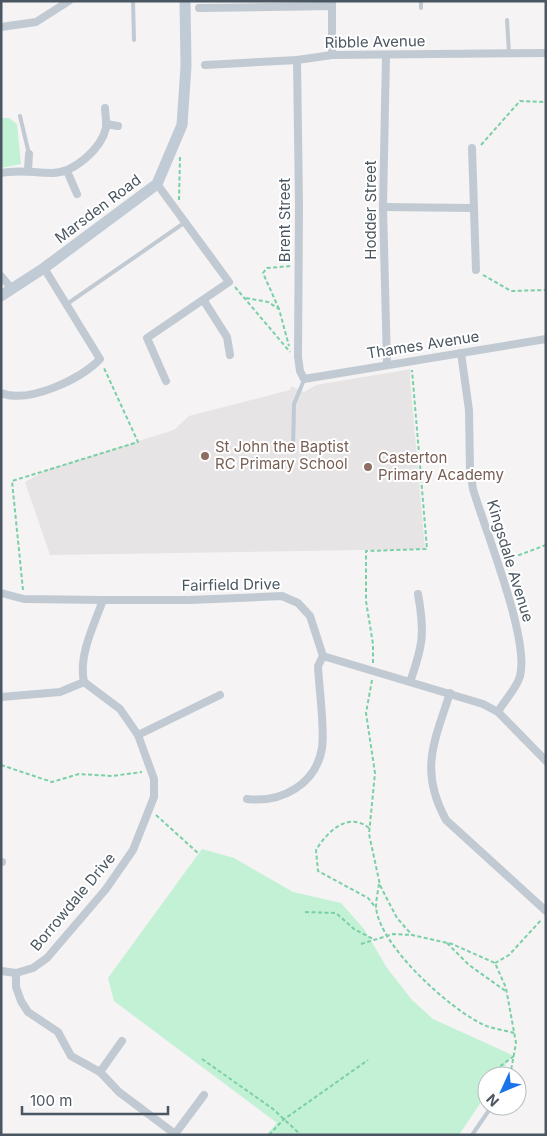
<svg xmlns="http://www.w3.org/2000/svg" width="547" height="1136" viewBox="0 0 547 1136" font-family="Inter,sans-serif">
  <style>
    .education { fill: #e6e4e5 }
    .green { fill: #c3f1d5 }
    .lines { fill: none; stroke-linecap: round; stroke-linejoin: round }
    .path { stroke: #7ad0a6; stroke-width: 2; stroke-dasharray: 4 2.5; stroke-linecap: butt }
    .lane { stroke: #c1cad2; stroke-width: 4 }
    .street { stroke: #c1cad2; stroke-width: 8 }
    .secondary { stroke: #c1cbd6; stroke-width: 11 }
    .education-dot { fill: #8d6e63; stroke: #fff; stroke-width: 2 }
    .labels { text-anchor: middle; stroke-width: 4; stroke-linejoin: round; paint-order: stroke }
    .street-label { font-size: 15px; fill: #4a5661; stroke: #fff }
    .education-label { font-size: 15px; fill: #785e54; stroke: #fff; text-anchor: start }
  </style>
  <rect width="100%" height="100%" fill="#f5f3f3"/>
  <polygon class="education" points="411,369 410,378 425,549 50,555 25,482 46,470 174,430 189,416 290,390 291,386 304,392 316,385"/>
  <g class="green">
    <polygon points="1,118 9,118 17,124 21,164 1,168"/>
    <polygon points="202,849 234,858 293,892 341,903 364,929 387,968 412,1000 433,1019 512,1055 498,1076 487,1076 487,1093 459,1135 266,1135 277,1123 114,1001 108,978"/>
  </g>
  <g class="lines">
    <g class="path">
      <polyline points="481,145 520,101 546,102"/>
      <polyline points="179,200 180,157"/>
      <polyline points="483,275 511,291 546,290"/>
      <polyline points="235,287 290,352"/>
      <polyline points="246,298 268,302 279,309 289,346"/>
      <polyline points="279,309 263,273 267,268 291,266"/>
      <polyline points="506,560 546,545"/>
      <polyline points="23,590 12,481 138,442 104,368"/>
      <polyline points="373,663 373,644 366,601 366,551 427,549 412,370"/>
      <polyline points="372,680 366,713 375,773 369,834 380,885 386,897 397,918 412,935 452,944 495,963 506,988 516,1043 510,1076"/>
      <polyline points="1,765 52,782 79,774 112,776 142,772"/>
      <polyline points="156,815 199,854"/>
      <path d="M369,828C348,811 327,832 316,850L318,871L368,898L376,908"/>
      <path d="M379,884C378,891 376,900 376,907C379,946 451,1010 484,1025C493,1029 505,1030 514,1033"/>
      <polyline points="305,912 336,913 354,929 373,939"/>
      <polyline points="447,943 469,965 507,992"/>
      <polyline points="361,944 393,934 412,935"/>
      <polyline points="495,963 509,955 542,919"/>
      <polyline points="202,1059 273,1109 301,1135"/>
      <polyline points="495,1070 514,1056"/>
      <polyline points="269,1135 283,1120 368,1060"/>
    </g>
    <g class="lane">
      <polyline points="133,1 134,40"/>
      <polyline points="421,1 421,8"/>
      <polyline points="507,20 509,53"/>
      <polyline points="20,116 29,154"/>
      <polyline points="67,304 184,223"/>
      <polyline points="293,450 294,404 304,380"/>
      <polyline points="472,1135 492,1106"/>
    </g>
    <g class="street">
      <polyline points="332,2 332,55"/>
      <polyline points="199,8 332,6"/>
      <polyline points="1,27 36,22 69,1"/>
      <polyline points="386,56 383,207 387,364"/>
      <polyline points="297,60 299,206 298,357 300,371 304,379 546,339"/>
      <polyline points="205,65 297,60 332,55 546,53"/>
      <polyline points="106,124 118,126"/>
      <polyline points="472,148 476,270"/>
      <polyline points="28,170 29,154"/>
      <polyline points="67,171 77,194"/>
      <path d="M1,173C19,169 34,173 52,173C74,173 101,149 106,128C107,122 105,114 105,108"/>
      <polyline points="157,184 229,282 147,338 166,381"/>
      <polyline points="383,207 473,208"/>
      <polyline points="1,276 12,289"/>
      <polyline points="204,301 227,337 230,355"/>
      <path d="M461,353L469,410L470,469L473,489C485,530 530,639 520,676C517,688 504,701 498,712"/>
      <path d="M1,393C29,404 81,379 100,359L44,268"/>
      <polyline points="1,593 24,599 103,600 190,600 282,596 298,603 310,616 323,656"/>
      <polyline points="323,656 483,704 498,712 546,761"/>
      <path d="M84,682C78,656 94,625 103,600"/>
      <path d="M410,682C423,645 425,633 418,594"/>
      <path d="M450,693C434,742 419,771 446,820L546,911"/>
      <polyline points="1,697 60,692 84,682 120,709 138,735 154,779 154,797 133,850 106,889 47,958 33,968 16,973 1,971"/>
      <polyline points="138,735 220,695"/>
      <path d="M247,799C281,803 316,785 322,748C325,729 319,688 318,666L323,656"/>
      <polyline points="1,862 2,862"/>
      <polyline points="16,973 16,987 21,1001 28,1012 58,1032 71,1056 100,1072 119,1092 175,1134 204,1095"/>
      <polyline points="100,1072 122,1041"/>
    </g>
    <polyline class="secondary" points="1,296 44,268 157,184 182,125 186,66 185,1"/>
  </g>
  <g class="education-dot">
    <circle cx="205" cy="456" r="5"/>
    <circle cx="368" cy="467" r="5"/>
  </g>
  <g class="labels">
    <g class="street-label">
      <text transform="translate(375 42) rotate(-1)" y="5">Ribble Avenue</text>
      <text transform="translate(98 209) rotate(-37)" y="5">Marsden Road</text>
      <text transform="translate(371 210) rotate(-90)" y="5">Hodder Street</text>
      <text transform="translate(285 220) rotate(-90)" y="5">Brent Street</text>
      <text transform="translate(423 345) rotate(-9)" y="5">Thames Avenue</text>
      <text transform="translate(510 561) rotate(73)" y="5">Kingsdale Avenue</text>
      <text transform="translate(231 585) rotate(-1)" y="5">Fairfield Drive</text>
      <text transform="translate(73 902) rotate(-50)" y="5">Borrowdale Drive</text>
    </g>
    <g class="education-label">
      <text x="215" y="452">St John the Baptist<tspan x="215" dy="17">RC Primary School</tspan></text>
      <text x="378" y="463">Casterton<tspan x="378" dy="17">Primary Academy</tspan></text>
    </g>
  </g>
  <rect width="547" height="1136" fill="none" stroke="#4a5661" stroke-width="5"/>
  <g transform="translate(502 1091) rotate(226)"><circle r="24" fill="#ffffff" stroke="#b7bbc0"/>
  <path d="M0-4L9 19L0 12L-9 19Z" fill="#1a73e8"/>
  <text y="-8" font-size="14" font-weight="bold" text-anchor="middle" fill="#4a5661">N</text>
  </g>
  <path d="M22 1106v8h146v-8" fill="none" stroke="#4a5661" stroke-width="2.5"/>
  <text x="30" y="1106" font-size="15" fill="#4a5661" stroke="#ffffff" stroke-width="4" paint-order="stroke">100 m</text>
</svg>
